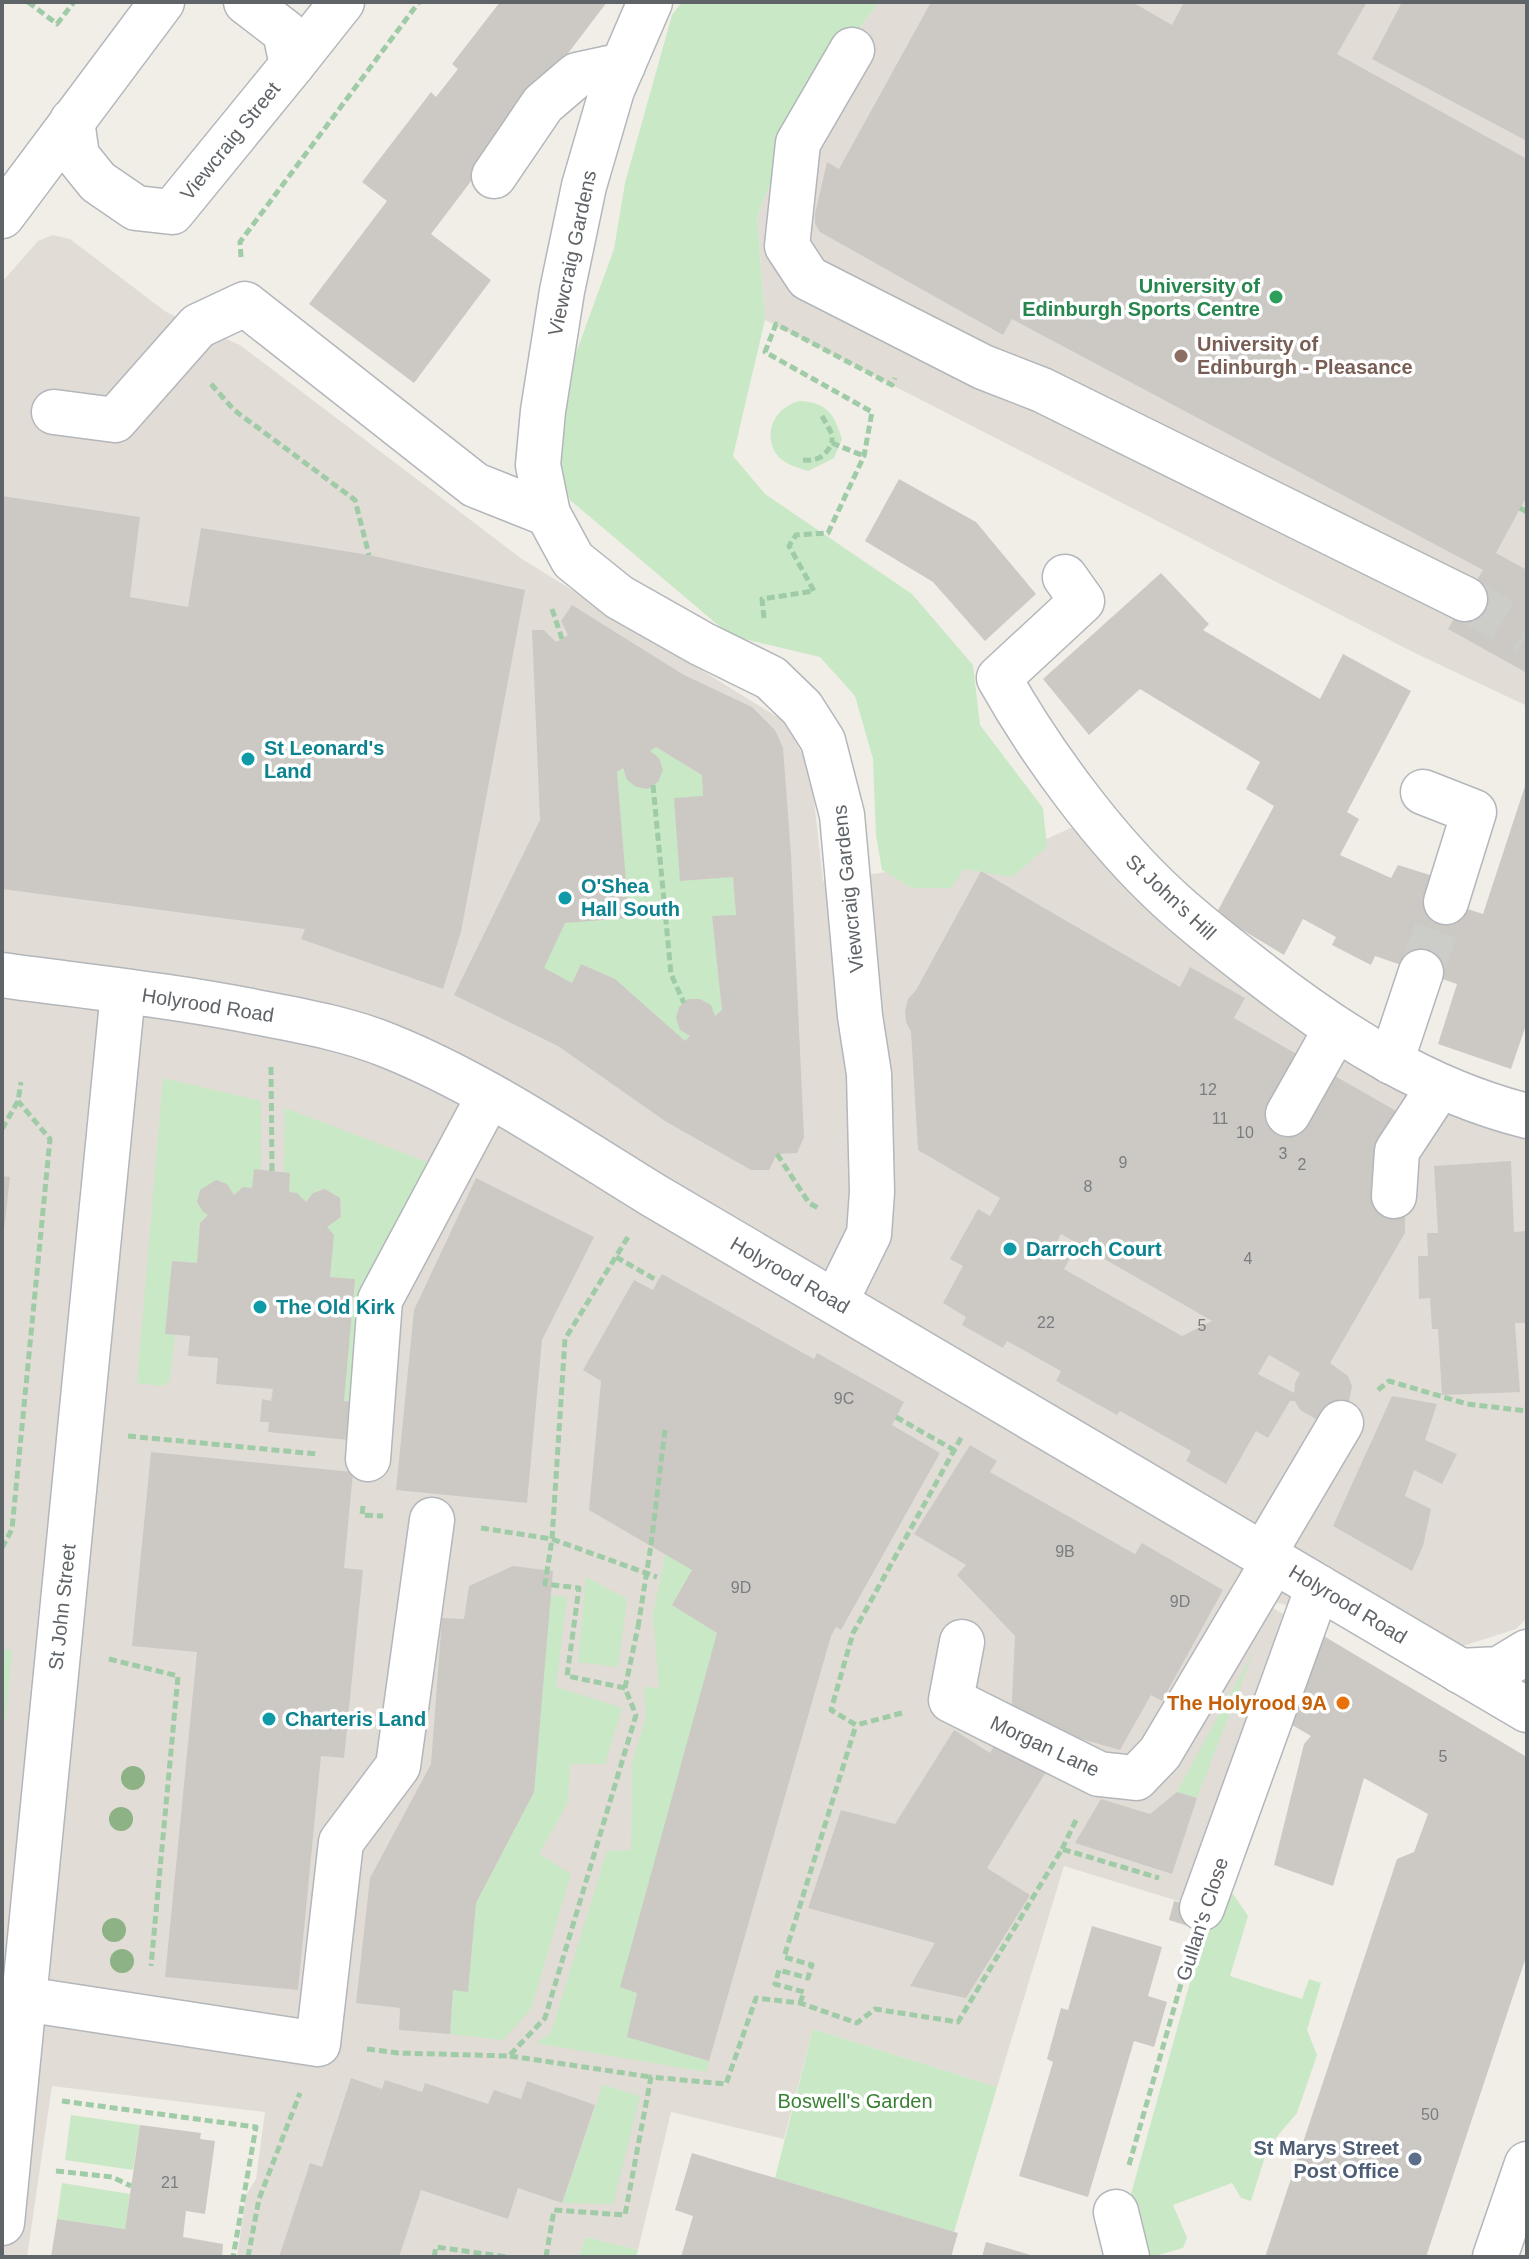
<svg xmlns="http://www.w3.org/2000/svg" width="1529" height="2259" viewBox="0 0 1529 2259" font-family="Arial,sans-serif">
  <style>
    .education { fill: #e1ddd6 }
    .green { fill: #c9e8c5 }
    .building { fill: #ccc9c5; fill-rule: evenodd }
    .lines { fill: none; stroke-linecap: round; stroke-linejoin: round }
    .minor-tunnel { stroke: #ccccc8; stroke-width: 44; stroke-dasharray: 44 22; stroke-linecap: butt }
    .minor-casing { stroke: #b3b6ba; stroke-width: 47 }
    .path { stroke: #9fcba7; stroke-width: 5; stroke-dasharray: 8 4; stroke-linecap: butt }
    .minor { stroke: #fff; stroke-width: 44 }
    .path-bridge { stroke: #9fcba7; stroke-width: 5; stroke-dasharray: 8 4; stroke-linecap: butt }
    .tree { fill: #8cb286 }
    .leisure-dot { fill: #2e9e5b; stroke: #fff; stroke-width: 3 }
    .education-dot { fill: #8d6e63; stroke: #fff; stroke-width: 3 }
    .culture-dot { fill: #0f9aa8; stroke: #fff; stroke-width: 3 }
    .food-dot { fill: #e8710a; stroke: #fff; stroke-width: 3 }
    .service-dot { fill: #5c6f8a; stroke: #fff; stroke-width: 3 }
    .labels { text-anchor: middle; stroke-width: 7; stroke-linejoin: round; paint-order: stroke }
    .number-label { font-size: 16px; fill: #7a7d7f }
    .street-label { font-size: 20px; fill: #5f6468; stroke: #fff }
    .leisure-label { font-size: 20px; font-weight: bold; fill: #27864d; stroke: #fff; text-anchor: end }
    .education-label { font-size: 20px; font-weight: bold; fill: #785e54; stroke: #fff; text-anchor: start }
    .culture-label { font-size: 20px; font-weight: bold; fill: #0d838f; stroke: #fff; text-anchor: start }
    .food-label { font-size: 20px; font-weight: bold; fill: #c56008; stroke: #fff; text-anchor: end }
    .park-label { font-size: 20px; fill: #3a8135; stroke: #fff }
    .service-label { font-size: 20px; font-weight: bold; fill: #4e5e75; stroke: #fff; text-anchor: end }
  </style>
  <rect width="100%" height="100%" fill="#f1eee8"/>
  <g class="education">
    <polygon points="879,2 1527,2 1527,706 1415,653 765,320 757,216 803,104"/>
    <polygon points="53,235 70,239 166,312 240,345 522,559 784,721 803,755 814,800 823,881 1013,854 1073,827 1277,969 1527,1126 1527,1618 1516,1629 1463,1646 1256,1598 1288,1617 1194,1906 1064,1866 997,2087 813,2029 784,2139 671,2112 638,2250 585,2237 579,2257 237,2257 246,2195 256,2179 265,2112 52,2086 27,2257 2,2257 2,282 38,241"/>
  </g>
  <g class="green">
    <polygon points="682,2 879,2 803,104 757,216 765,320 733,456 765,494 912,594 973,665 980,725 1043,808 1047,847 1012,877 964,869 951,888 912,888 882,870 876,835 873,759 855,696 820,657 731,636 570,500 557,467 576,353 614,249 625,183 672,15"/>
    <path d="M799,401C826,402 834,413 842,439L834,458L808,471C796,467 781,463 775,452C763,429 777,407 799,401Z"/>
    <path d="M656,747L702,775L703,796L681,881L733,877L736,915L712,917L722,1010L715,1016C700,976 654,1014 690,1036L685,1041L615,979L581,964L572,983L544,968L565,923L629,917L617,772L623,768C628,783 633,787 648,789C665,777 666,763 650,751Z"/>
    <polygon points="163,1078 261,1101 261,1170 252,1188 243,1187 234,1195 227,1184 216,1180 200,1190 197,1202 203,1212 208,1215 200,1223 197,1263 172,1261 166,1334 175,1335 170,1379 167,1384 161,1386 137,1383"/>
    <path d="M285,1108L427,1162L374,1264L353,1402L344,1401L355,1280L330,1277L334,1235L327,1227L341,1217C347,1192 319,1179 306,1202L297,1193L289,1192L290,1173L284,1172Z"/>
    <polygon points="692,1424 757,1460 672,1604 717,1633 627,2037 709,2061 706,2072 536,2043 551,2033 607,1851 631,1850 632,1764 646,1716 644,1686 659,1689 653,1614"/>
    <polygon points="586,1577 627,1599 618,1667 578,1662"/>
    <polygon points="550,1595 567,1597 556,1687 622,1708 605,1764 570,1764 568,1802 539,1854 571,1874 531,2009 503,2040 450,2034 453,1990 468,1991 476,1903 534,1792"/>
    <polygon points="2,1649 12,1651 5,1723 2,1723"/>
    <polygon points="1254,1651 1197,1798 1177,1792"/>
    <polygon points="1233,1894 1248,1916 1230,1976 1302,1999 1309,1979 1321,1983 1307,2030 1317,2055 1297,2113 1268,2147 1251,2201 1241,2198 1232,2183 1173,2205 1187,2238 1183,2248 1151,2257 1140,2257 1124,2219 1210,1911"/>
    <polygon points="813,2029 997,2087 954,2232 775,2178"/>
    <polygon points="603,2085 640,2096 613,2204 562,2203"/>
    <polygon points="71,2115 140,2125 133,2170 65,2160"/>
    <polygon points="62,2183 130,2194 125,2229 57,2219"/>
    <polygon points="585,2237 638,2250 636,2257 579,2257"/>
  </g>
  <g class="building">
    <polygon points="500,2 607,2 431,234 491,280 414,383 309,304 387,201 362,182 431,92 436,97 458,69 452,64"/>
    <polygon points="931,2 1132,2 1172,25 1184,2 1367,2 1337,54 1527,159 1527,496 1496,553 1527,570 1527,673 1448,629 1483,570 1012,319 1003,335 820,232 815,224 815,214 827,162 839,169"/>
    <polygon points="1402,2 1527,2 1527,141 1372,59"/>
    <polygon points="899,479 976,522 1036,594 985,641 933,582 865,541"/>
    <polygon points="2,496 140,517 130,597 188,607 201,528 369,555 525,590 461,932 443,989 301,939 305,929 2,889"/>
    <polygon points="1161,573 1209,624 1203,630 1320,699 1343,654 1411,691 1347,812 1359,819 1340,855 1391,878 1398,865 1433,876 1446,902 1483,914 1527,780 1527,1022 1511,1069 1438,1044 1457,984 1375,956 1371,965 1332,945 1336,937 1303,919 1284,955 1216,914 1274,806 1246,789 1260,762 1140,689 1089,735 1043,679"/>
    <path d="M572,605L684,675L752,707L775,730L783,748L791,854L804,1137L797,1153L777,1154L769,1170H751L665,1121L558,1046L454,995L540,820L532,630H544L556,642L562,639L568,635L561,621ZM656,747L702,775L703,796L674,798L680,881L733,877L736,915L712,916L722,1010L715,1016L711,1005L700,999H688L679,1007L676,1018L680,1030L690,1036L685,1041L615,979L581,964L572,983L544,968L565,923L629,918L617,772L623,768L627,780L636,787L648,789L653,785L658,782L663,770L659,758L650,751Z"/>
    <path d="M981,871L1180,987L1190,967L1245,998L1234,1018L1405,1116V1233L1330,1363L1348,1376L1352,1386L1348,1407L1319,1421L1300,1410L1295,1401H1290L1268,1438L1256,1431L1226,1484L1186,1461L1191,1451L1120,1411L1117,1415L1056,1381L1061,1371L1007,1341L1003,1348L962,1325L966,1317L943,1303L963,1266L950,1259L978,1209L990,1216L1000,1198L918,1150L911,1032L906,1022L905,1011L908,999L916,990ZM1061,1234L1212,1321L1182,1336L1064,1269L1073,1253L1056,1244ZM1269,1355L1300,1373L1295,1383L1294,1393L1258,1374Z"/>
    <polygon points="1511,1161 1514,1232 1527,1231 1527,1323 1515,1323 1520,1392 1442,1395 1438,1329 1432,1329 1430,1298 1419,1299 1418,1256 1428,1256 1427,1233 1438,1233 1434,1166"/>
    <polygon points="254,1169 290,1173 289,1192 297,1193 306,1202 313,1193 325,1189 340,1198 341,1217 327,1227 334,1235 330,1277 355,1279 344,1401 353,1402 349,1440 268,1432 269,1422 260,1422 262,1399 271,1401 273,1389 216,1384 218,1358 188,1356 190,1336 165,1334 172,1261 197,1263 200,1223 208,1215 203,1212 197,1202 200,1190 216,1180 227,1184 234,1195 243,1187 252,1188"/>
    <polygon points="2,1176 10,1177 4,1230 2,1230"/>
    <polygon points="476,1178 594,1237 542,1340 527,1503 396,1490 414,1310"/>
    <polygon points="662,1274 814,1359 817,1353 904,1402 892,1425 940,1453 841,1630 836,1627 831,1636 709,2061 627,2037 637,1993 620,1987 717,1633 672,1605 692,1570 589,1510 601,1381 583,1370 634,1280 653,1290"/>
    <polygon points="1392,1396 1437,1404 1425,1440 1457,1454 1442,1484 1414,1470 1405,1496 1431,1509 1423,1546 1412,1571 1333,1526"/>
    <polygon points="970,1445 997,1461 990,1472 1135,1554 1142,1543 1223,1590 1162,1701 1151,1695 1120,1750 1011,1719 1015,1636 957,1575 966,1565 914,1534"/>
    <polygon points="151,1452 353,1472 344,1568 363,1570 344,1758 321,1756 298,1990 165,1977 197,1652 132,1646"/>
    <polygon points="513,1566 553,1571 534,1792 476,1903 468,1992 453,1990 450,2034 399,2030 400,2008 356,2003 370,1878 431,1764 442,1618 464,1619 469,1586"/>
    <polygon points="1317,1632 1527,1757 1527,1954 1426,2257 1265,2257 1397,1859 1414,1852 1428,1814 1364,1778 1333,1886 1274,1865 1304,1744 1311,1736 1287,1722"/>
    <polygon points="954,1730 990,1753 997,1741 1046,1772 987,1868 1030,1895 966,1998 910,1986 935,1943 808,1908 841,1810 895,1824"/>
    <polygon points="1177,1792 1197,1798 1172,1874 1075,1843 1101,1799 1150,1814"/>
    <polygon points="1174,1901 1194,1906 1188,1926 1169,1920"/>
    <polygon points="1092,1926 1162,1947 1148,1996 1167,2002 1154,2047 1134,2041 1088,2197 1019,2176 1053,2062 1047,2059 1061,2008 1068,2010"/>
    <polygon points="351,2078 382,2089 385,2080 422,2092 425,2083 488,2104 494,2090 521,2099 527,2081 595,2105 562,2203 518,2188 508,2219 421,2190 399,2257 279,2257 310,2163 322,2167"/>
    <polygon points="140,2125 201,2133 200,2139 215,2141 205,2214 186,2211 183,2237 223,2244 222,2257 51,2257 57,2219 125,2229"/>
    <polygon points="692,2153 958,2233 951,2257 681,2257 693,2216 675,2210"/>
    <polygon points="986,2242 1034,2256 1034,2257 982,2257"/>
  </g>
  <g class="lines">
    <g class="minor-tunnel">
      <polyline points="1465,599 1527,634"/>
      <polyline points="1421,972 1446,902"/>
    </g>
    <g class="minor-casing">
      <g id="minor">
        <polyline points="650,2 612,90 584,186 562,291 543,411 538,465 548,514 573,560 619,597 702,644 771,678 802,708 823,741 842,815 860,1016 869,1074 872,1192 869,1234 836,1301"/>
        <polyline points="852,50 798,143 787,246 808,278 983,367 1042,390 1465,599"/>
        <polyline points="292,65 342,2"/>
        <polyline points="72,121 77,156 98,182 136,208 172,212 292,65 285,32 246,2"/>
        <polyline points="494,176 543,104 577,75 623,65"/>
        <polyline points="2,216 162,2"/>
        <polyline points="54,412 115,420 198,326 245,304 475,485 548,514"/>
        <path d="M1065,577L1082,601L999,678C1041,753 1105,840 1168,898C1198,926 1230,950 1262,975C1342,1037 1428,1091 1527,1116"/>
        <polyline points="1423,792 1474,812 1446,902"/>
        <path d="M2,975C90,987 179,996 266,1014C308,1022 350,1030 389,1046C483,1084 568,1143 653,1195L1527,1710"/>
        <polyline points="1391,1062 1421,972"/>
        <polyline points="1288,1114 1336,1029"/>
        <polyline points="1394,1196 1397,1151 1439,1087"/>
        <polyline points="368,1459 380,1300 489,1096"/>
        <polyline points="1263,1555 1341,1423"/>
        <polyline points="962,1642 951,1700 1099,1774 1136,1778 1160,1753 1274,1561"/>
        <polyline points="1460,1671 1499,1669 1527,1652"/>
        <polyline points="1202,1908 1318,1587"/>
        <polyline points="24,1999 318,2044 341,1842 398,1766 432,1520"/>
        <polyline points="1116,2212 1127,2257"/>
        <polyline points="2,2223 123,992"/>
        <polyline points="1495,2257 1527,2164"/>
      </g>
    </g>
    <g class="path">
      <polyline points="28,2 57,24 74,2"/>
      <polyline points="241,257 240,242 419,2"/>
      <polyline points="211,384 234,410 355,500 369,555"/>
      <polyline points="822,416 832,434 832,443"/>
      <path d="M803,460C818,461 825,457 832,443L864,456"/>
      <polyline points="1520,508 1527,512"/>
      <polyline points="552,609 562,639"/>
      <polyline points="764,618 762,599 814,591 789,546 796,535 828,533 864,456 872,412 765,352 776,324 892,385 895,378"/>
      <polyline points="653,785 671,974 684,1003"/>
      <polyline points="271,1067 272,1171"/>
      <polyline points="2,1129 18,1101 21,1082"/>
      <polyline points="777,1154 809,1203 820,1209"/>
      <polyline points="616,1257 658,1281"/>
      <polyline points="1378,1390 1389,1381 1467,1404 1527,1411"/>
      <polyline points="896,1417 954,1450"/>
      <polyline points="128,1436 317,1454"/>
      <polyline points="363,1506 362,1515 383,1516"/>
      <polyline points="481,1528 552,1539 657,1577"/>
      <polyline points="651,1545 665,1430"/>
      <polyline points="2,1548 12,1529 50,1139 18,1101"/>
      <polyline points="109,1659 178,1676 151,1966"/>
      <polyline points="625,1688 567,1676 579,1588 545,1584 552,1539 565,1339 628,1237"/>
      <polyline points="902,1713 856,1725 831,1710 853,1633 962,1436"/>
      <polyline points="1062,1849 1077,1818"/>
      <polyline points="800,2003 804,1992 775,1984 779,1970 808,1978 812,1965 784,1957 856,1725"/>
      <polyline points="367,2049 398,2053 509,2056 545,2018 636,1715 625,1688 638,1627"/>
      <polyline points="510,2056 651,2077"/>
      <polyline points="62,2101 256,2127 233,2257"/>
      <polyline points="1129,2165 1189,1956"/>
      <polyline points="56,2171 112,2177 131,2186"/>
      <polyline points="248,2257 259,2199 300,2093"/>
      <polyline points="434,2257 436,2247 507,2257"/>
      <polyline points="546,2257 554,2210 625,2215 651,2077 726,2084 756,1998 800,2003 857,2023 875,2009 958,2022 1062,1849 1159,1878"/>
    </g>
    <use href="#minor" class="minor"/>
    <polyline class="path-bridge" points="638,1627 651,1545"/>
  </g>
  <g class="tree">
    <circle cx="133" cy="1778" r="12"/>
    <circle cx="121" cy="1819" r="12"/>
    <circle cx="114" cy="1930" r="12"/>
    <circle cx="122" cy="1961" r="12"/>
  </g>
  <circle class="leisure-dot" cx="1276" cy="297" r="8"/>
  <circle class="education-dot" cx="1181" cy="356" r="8"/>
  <g class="culture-dot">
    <circle cx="248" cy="759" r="8"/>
    <circle cx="565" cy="898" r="8"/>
    <circle cx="1010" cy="1249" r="8"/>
    <circle cx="260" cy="1307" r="8"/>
    <circle cx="269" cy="1719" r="8"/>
  </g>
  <circle class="food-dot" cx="1343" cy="1703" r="8"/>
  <circle class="service-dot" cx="1415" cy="2159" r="8"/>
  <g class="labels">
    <g class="number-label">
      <text x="1208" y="1095">12</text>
      <text x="1220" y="1124">11</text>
      <text x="1245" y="1138">10</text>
      <text x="1283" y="1159">3</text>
      <text x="1123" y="1168">9</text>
      <text x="1302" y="1170">2</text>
      <text x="1088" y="1192">8</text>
      <text x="1248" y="1264">4</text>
      <text x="1046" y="1328">22</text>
      <text x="1202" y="1331">5</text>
      <text x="844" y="1404">9C</text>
      <text x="1065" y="1557">9B</text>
      <text x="741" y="1593">9D</text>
      <text x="1180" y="1607">9D</text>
      <text x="1443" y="1762">5</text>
      <text x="1430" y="2120">50</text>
      <text x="170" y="2188">21</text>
    </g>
    <g class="street-label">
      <text transform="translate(230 141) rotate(-51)" y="7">Viewcraig Street</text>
      <text transform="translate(572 253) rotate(-78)" y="7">Viewcraig Gardens</text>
      <text transform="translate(848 889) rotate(-96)" y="7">Viewcraig Gardens</text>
      <text transform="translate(1171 897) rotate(43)" y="7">St John's Hill</text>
      <text transform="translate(208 1005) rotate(9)" y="7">Holyrood Road</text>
      <text transform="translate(790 1275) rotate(30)" y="7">Holyrood Road</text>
      <text transform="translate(1348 1604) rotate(31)" y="7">Holyrood Road</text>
      <text transform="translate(62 1607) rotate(-84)" y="7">St John Street</text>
      <text transform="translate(1045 1746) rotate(25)" y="7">Morgan Lane</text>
      <text transform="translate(1202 1919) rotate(-72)" y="7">Gullan's Close</text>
    </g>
    <g class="leisure-label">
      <text x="1260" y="293">University of<tspan x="1260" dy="23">Edinburgh Sports Centre</tspan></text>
    </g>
    <g class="education-label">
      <text x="1197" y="351">University of<tspan x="1197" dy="23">Edinburgh - Pleasance</tspan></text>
    </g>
    <g class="culture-label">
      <text x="264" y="755">St Leonard's<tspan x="264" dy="23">Land</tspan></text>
      <text x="581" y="893">O'Shea<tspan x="581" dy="23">Hall South</tspan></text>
      <text x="1026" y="1256">Darroch Court</text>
      <text x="276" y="1314">The Old Kirk</text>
      <text x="285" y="1726">Charteris Land</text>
    </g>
    <g class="food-label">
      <text x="1327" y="1710">The Holyrood 9A</text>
    </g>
    <g class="park-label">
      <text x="855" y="2108">Boswell's Garden</text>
    </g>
    <g class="service-label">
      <text x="1399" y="2155">St Marys Street<tspan x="1399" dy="23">Post Office</tspan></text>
    </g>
  </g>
  <rect width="1529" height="2259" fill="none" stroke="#5f6468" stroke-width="8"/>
</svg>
